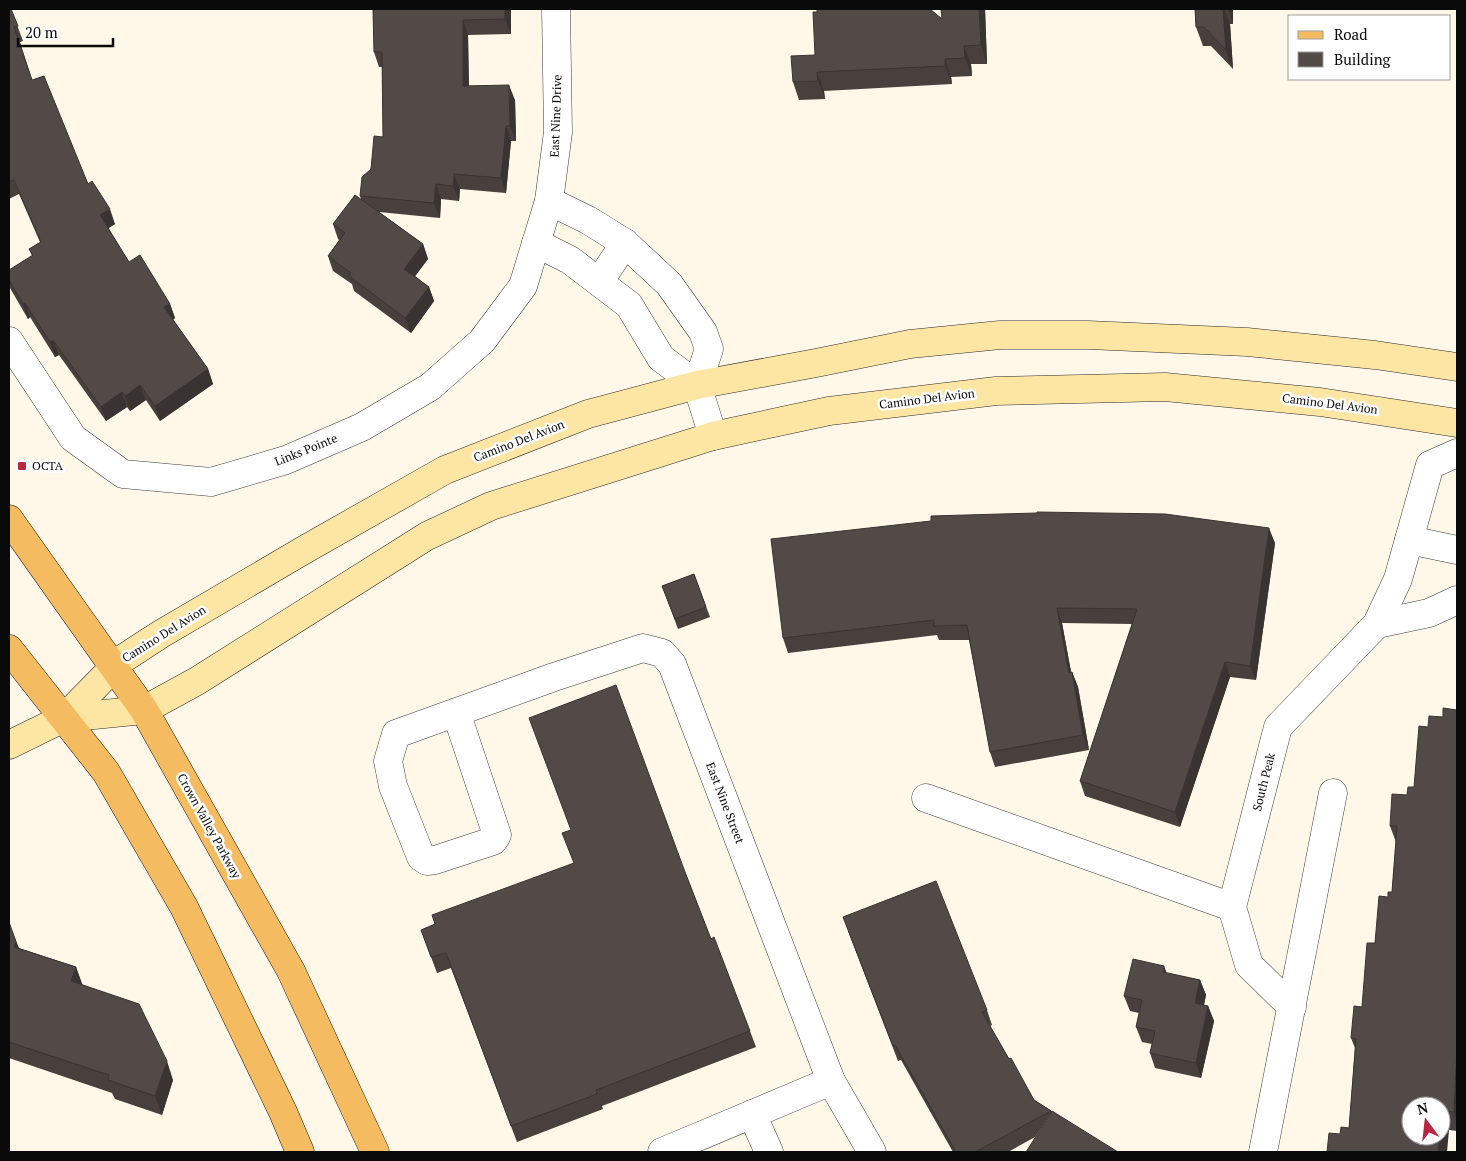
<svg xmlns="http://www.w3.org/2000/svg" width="1466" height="1161" viewBox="0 0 1466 1161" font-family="'PT Serif',serif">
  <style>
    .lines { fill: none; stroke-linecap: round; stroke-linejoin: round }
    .minor-casing { stroke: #3d3d3d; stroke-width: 29 }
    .secondary-casing { stroke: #2c2c2c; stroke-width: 29 }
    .primary-casing { stroke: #1b1b1b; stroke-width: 29 }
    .minor { stroke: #fff; stroke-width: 28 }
    .secondary { stroke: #fde6a4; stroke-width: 28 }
    .primary { stroke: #f5bb60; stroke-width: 28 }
    .wall { fill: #47403d }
    .shaded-wall { fill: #393432 }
    .building { fill: #524a47; stroke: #393432 }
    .poi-dot { fill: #b52742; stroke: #fff; stroke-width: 2 }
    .labels { text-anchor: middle; stroke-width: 5; stroke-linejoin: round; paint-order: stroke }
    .street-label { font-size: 12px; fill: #0a0a0a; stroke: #fff }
    .poi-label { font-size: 12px; fill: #0a0a0a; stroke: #fff; text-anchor: start }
  </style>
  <rect width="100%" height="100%" fill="#fff7e7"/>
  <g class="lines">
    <g class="minor-casing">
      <g id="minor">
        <polyline points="549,201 588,220 625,243 669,284 703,332 709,349 697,385 713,436"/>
        <polyline points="536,243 570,260 629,305 661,358 697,385"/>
        <polyline points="599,282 625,243"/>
        <polyline points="9,341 73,438 123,474 211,482 286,460 362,427 430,387 482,341 523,286 549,201 558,132 556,9"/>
        <polyline points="1409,540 1457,550"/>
        <polyline points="1377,624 1429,613 1457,600"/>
        <polyline points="456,712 497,835 493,841 435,860 427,861 421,857 393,786 388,761 396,734 554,677 643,648 662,653 672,664 831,1081 872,1152"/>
        <polyline points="926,798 1232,907"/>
        <polyline points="1292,1007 1249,965 1232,907 1278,727 1377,624 1398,579 1430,465 1457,453"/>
        <polyline points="752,1114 769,1152"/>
        <polyline points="662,1152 831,1081"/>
        <polyline points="1263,1152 1333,793"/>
      </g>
    </g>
    <g class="secondary-casing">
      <g id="secondary">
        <polyline points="64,718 121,660 161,634 304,550 445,470 588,414 697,385 816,363 910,344 1000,335 1088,335 1247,342 1375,355 1457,367"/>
        <polyline points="9,745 64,718 144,710 197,681 427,536 491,506 713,436 829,411 996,391 1165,387 1320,402 1457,423"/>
      </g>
    </g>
    <g class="primary-casing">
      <g id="primary">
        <polyline points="9,519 144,710 291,971 375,1152"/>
        <polyline points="9,649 106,772 184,907 283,1112 300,1152"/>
      </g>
    </g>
    <use href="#minor" class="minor"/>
    <use href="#secondary" class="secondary"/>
    <use href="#primary" class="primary"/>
  </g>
  <g class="wall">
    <polygon points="9,9 11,9 23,41 20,42 32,80 88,184 115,224 108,228 129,262 170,304 175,318 173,320 208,369 213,384 160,421 146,400 130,411 127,407 106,421 59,355 55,357 30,317 28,319 10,288 9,285 9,270 32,256 29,249 40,242 19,194 9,199"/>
    <polygon points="373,9 511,9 511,34 468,35 469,86 515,100 516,141 511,141 506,193 460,189 459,201 441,199 440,218 379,212 423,244 428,259 415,276 429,287 434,301 411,333 354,291 352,284 333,271 328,256 339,240 338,239 333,224 361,199 360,196 383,137 382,67 379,67 374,52"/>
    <polygon points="985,9 987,64 971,64 972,76 951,77 952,84 824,91 825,99 799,100 793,82 942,19"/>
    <polygon points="1195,9 1238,9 1233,9 1233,24 1230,24 1233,69 1211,46 1203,46 1196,27"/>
    <polygon points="1275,543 1256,680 1230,677 1180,827 1085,796 1080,781 1132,624 1062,623 1071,672 1072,672 1078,687 1089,750 995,767 990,752 969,640 939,640 937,635 788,653 783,638"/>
    <polygon points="694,574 710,617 678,629 662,586"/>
    <polygon points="1457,710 1457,1131 1449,1130 1340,1134 1349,1128 1355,1048 1351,1038 1362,1007 1375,943 1388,897 1392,892 1396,842 1390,826 1407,795 1414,787 1443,717"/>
    <polygon points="685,872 711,939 750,1031 756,1047 602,1106 603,1109 517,1142 451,968 437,973 421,930"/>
    <polygon points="9,923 19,948 76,967 82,985 173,1080 162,1115 115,1099 112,1093 9,1058"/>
    <polygon points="848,931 987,1010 992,1025 990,1026 1009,1059 1034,1100 1052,1111 1035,1137 1008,1152 953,1152 901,1060 898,1061"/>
    <polygon points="1167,973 1200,980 1206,995 1204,1005 1208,1006 1214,1021 1201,1078 1155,1068 1150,1053 1152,1044 1142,1042 1136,1027 1139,1013 1130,1011 1124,996"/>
  </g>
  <g class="shaded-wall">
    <polygon points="505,9 511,9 511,34 505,19"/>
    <polygon points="979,9 985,9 987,64 981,45"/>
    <polygon points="1223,9 1224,9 1230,24 1233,69 1226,50"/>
    <polygon points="1228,9 1233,9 1233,24"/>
    <polygon points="463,20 468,35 469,101 463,86"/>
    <polygon points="964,46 971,64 972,76 965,58"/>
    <polygon points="945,59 951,77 952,84 945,66"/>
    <polygon points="817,72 824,91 825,99 818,81"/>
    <polygon points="509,85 515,100 516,141 510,126"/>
    <polygon points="506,126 511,141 506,193 501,178"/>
    <polygon points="454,174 460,189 459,201 453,186"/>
    <polygon points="436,184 441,199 440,218 434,203"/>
    <polygon points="110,209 115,224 106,230 100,215"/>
    <polygon points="423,244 428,259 410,283 404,269"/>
    <polygon points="429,287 434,301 411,333 405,318"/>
    <polygon points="25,303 30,317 28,319 23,304"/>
    <polygon points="170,304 175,318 169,322 164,307"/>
    <polygon points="53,340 59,355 55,357 50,342"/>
    <polygon points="208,369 213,384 160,421 155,406"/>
    <polygon points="140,385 146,400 130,411 125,396"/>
    <polygon points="122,392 127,407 106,421 101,407"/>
    <polygon points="1269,528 1275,543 1256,680 1250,666"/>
    <polygon points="1057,608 1062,623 1074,688 1069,673"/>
    <polygon points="1225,662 1230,677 1180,827 1175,812"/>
    <polygon points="1072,672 1078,687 1089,750 1083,735"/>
    <polygon points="9,922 23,962 14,947"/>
    <polygon points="1164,966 1170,981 1163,972"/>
    <polygon points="76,967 83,986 71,981"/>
    <polygon points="1200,980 1206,995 1201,1018 1195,1003"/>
    <polygon points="1208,1006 1214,1021 1201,1078 1196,1063"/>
    <polygon points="1457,1048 1457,1122 1454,1112"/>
    <polygon points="167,1061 173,1080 162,1115 155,1096"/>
    <polygon points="1442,1111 1449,1130 1447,1152 1438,1152 1440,1136 1441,1136"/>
  </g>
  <g class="building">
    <polygon points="9,9 11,9 18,26 14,27 32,80 44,76 88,184 92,181 110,209 100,215 129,262 140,255 170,304 164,307 208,369 155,406 140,385 125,396 122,392 101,407 53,340 50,342 25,303 23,304 9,280 9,270 33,255 29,249 41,242 14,180 9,182"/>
    <polygon points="373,9 505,9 505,19 463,20 463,86 509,85 510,126 506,126 501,178 454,174 453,186 436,184 434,203 360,196 362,177 371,169 374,136 383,137 382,52 374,52"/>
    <polygon points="817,9 930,9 942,19 941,9 979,9 981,45 964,46 965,58 945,59 945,66 817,72 818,81 793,82 791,56 815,55 813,12 817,12"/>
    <polygon points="1195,9 1223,9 1226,50 1204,27 1196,27"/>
    <polygon points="355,195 423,244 404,269 429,287 405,318 349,276 351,273 328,256 345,233 333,224"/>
    <polygon points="1037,512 1165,514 1269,528 1250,666 1225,662 1175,812 1080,781 1137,609 1057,608 1069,673 1072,672 1083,735 990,752 967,625 934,626 934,620 783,638 771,539 931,521 931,516 1037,513"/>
    <polygon points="694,574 706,607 675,619 662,586"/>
    <polygon points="616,685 685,872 711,939 714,937 750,1031 596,1090 597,1094 511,1126 446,953 431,957 421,930 435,924 432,915 574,863 562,833 571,830 529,718"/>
    <polygon points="1443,708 1457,710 1457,1048 1454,1112 1442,1111 1441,1123 1441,1106 1411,1106 1411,1136 1440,1136 1438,1152 1327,1152 1329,1133 1340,1134 1341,1127 1349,1128 1356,1039 1351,1038 1354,1006 1362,1007 1367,943 1375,943 1379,896 1388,897 1388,892 1392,892 1397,826 1390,826 1392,794 1407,795 1408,787 1414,787 1419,726 1428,727 1429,716 1443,717"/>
    <polygon points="936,881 987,1010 982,1012 1009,1059 1011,1058 1034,1100 1051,1111 975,1152 956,1152 895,1045 893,1046 843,917"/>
    <polygon points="9,922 16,942 14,947 76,967 71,981 139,1004 167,1061 155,1096 108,1080 109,1075 9,1042"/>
    <polygon points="1133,959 1164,966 1163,972 1200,980 1195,1003 1208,1006 1196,1063 1150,1053 1155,1031 1136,1027 1142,1000 1124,996"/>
    <polygon points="1052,1111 1118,1152 1026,1152"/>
  </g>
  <rect class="poi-dot" x="17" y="461" width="10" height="10" rx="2.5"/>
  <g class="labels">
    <g class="street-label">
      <text transform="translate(556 116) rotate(-88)" y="4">East Nine Drive</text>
      <text transform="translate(927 399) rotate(-7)" y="4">Camino Del Avion</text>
      <text transform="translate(1330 404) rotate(7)" y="4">Camino Del Avion</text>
      <text transform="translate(519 441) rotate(-21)" y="4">Camino Del Avion</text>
      <text transform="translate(306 450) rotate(-22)" y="4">Links Pointe</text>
      <text transform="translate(164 634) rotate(-32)" y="4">Camino Del Avion</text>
      <text transform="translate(1264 782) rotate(-76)" y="4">South Peak</text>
      <text transform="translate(725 803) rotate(69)" y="4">East Nine Street</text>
      <text transform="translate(209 826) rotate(61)" y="4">Crown Valley Parkway</text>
    </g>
    <g class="poi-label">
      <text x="32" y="470">OCTA</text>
    </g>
  </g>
  <rect width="1466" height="1161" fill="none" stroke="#0a0a0a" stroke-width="20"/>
  <rect x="1288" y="15" width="162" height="65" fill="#ffffff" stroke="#9d9d9d"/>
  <rect x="1298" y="31" width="25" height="8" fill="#f5bb60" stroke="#9d9d9d"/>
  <text x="1334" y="40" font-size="15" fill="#0a0a0a">Road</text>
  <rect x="1298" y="52" width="25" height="15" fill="#524a47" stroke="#9d9d9d"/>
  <text x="1334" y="65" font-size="15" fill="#0a0a0a">Building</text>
  <g transform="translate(1426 1121) rotate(345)"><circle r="24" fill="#ffffff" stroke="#9d9d9d"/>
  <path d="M0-4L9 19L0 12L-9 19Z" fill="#b52742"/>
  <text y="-8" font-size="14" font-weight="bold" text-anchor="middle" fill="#0a0a0a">N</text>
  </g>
  <path d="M18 38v8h95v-8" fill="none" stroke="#0a0a0a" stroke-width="2.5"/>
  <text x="25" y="38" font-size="15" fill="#0a0a0a" stroke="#ffffff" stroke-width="4" paint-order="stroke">20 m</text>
</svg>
